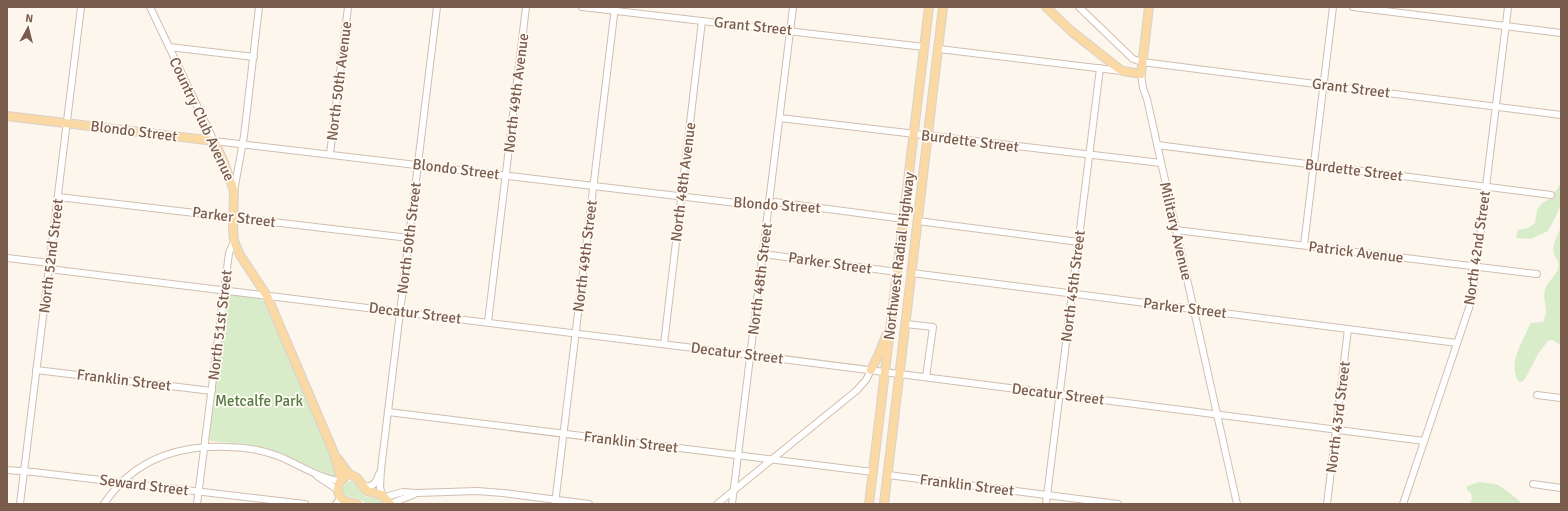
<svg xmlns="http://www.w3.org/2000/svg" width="1568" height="511" viewBox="0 0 1568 511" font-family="Signika,sans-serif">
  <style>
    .green { fill: #d8ecc9 }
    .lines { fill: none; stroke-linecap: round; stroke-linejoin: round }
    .minor-casing { stroke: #d1beb0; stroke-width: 8 }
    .major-casing { stroke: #dad1cd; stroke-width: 10 }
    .minor { stroke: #fff; stroke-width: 6 }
    .major { stroke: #fbd9a5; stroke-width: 8 }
    .labels { text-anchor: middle; stroke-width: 3.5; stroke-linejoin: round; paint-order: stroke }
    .street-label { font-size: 15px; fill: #7a5c4d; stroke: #fffaf3 }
    .park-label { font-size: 15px; fill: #537a41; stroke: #fffaf3 }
  </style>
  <rect width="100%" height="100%" fill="#fdf6ec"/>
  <g class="green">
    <polygon points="1561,183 1561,206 1548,231 1531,239 1516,238 1518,230 1528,228 1535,223 1537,210 1542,203 1550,199"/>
    <path d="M1561,227V345L1552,340L1548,341L1538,354L1525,379L1522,382L1518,381C1508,363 1522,343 1529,326L1531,323L1543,322C1550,309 1542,302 1545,289C1548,281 1556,276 1558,268C1560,262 1556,259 1554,254C1551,246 1558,235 1561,227Z"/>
    <polygon points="227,293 259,297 264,302 338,468 339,475 335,478 294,459 268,449 244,444 210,441 209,437"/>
    <path d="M352,481L357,484L365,496L381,500L385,504H366C360,496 350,500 343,493C343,486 344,482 352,481Z"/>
    <path d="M1479,482C1485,483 1492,483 1498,485C1502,487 1520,500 1522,504H1470L1472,498L1471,493L1467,490V486Z"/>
  </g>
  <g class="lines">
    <g class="minor-casing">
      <g id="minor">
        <polyline points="150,7 214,141 762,206 775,202 904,219"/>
        <polyline points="582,7 924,47"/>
        <polyline points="1079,7 1133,59 1142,62 1561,115"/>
        <polyline points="1353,7 1561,33"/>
        <polyline points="169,47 254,57"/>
        <polyline points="939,49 1121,71"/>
        <polyline points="1141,74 1143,88 1147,99 1237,504"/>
        <polyline points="780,118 1161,163"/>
        <polyline points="1157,145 1551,195"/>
        <polyline points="330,154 348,7"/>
        <polyline points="234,191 244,136 259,7"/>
        <polyline points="58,197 409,238"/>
        <polyline points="918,221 1079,242"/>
        <polyline points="1176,230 1537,274"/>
        <polyline points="1304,245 1333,7"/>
        <polyline points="763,254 897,272"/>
        <polyline points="7,258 50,263"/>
        <polyline points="49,269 751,355 1424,441"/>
        <polyline points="912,273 1457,343"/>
        <polyline points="488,322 526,7"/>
        <polyline points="906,324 933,327 926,377"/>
        <polyline points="664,344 702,21"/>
        <polyline points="36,370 212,391"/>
        <polyline points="1537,395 1561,398"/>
        <polyline points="388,412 873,472"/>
        <polyline points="7,470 33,472 305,504"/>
        <polyline points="888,475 1118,504"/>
        <polyline points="317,476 338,490"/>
        <polyline points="1533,484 1561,488"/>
        <path d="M364,486C373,488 377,482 379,474"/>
        <polyline points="382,495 380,487 381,469 437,7"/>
        <polyline points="385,497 403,492 417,493 477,491 503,493 589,504"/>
        <polyline points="20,504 81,7"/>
        <path d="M104,504C133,460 176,445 227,447C244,447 262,450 278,456C298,464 318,478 340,481"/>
        <polyline points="197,504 229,253 234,241"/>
        <polyline points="336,504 339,500 339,494"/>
        <polyline points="389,504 413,495"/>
        <polyline points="555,504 615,7"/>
        <polyline points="717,504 856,391 866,380 871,370"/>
        <polyline points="732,504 793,7"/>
        <polyline points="1046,504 1100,68"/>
        <polyline points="1327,504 1348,329"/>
        <polyline points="1403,504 1470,305 1473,293 1508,7"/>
      </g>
    </g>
    <g class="major-casing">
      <g id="major">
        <polyline points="1046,7 1071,31 1118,68 1123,71 1141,74 1149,7"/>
        <polyline points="7,116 214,141 223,160 234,191 233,229 234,241 240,255 267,296 334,453 341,479"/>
        <polyline points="871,370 878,356 887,333"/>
        <polyline points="338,459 348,473 357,478 367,491 382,495 390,504"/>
        <path d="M345,477C336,483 335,495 345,501C349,503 353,503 357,504"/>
        <polyline points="869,504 929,7"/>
        <polyline points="884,504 943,7"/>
      </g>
    </g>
    <use href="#minor" class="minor"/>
    <use href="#major" class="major"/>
  </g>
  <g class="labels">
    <g class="street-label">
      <text transform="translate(753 26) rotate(6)" y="5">Grant Street</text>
      <text transform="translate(339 81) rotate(-83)" y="5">North 50th Avenue</text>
      <text transform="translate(1351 88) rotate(7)" y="5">Grant Street</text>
      <text transform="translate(516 93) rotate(-83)" y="5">North 49th Avenue</text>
      <text transform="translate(202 119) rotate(65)" y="5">Country Club Avenue</text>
      <text transform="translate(134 131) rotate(7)" y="5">Blondo Street</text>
      <text transform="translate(970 141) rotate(7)" y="5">Burdette Street</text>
      <text transform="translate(456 169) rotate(7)" y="5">Blondo Street</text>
      <text transform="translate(1354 170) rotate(7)" y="5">Burdette Street</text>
      <text transform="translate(683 182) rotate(-83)" y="5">North 48th Avenue</text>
      <text transform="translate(777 205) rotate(4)" y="5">Blondo Street</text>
      <text transform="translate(234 217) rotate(7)" y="5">Parker Street</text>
      <text transform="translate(1176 231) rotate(77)" y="5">Military Avenue</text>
      <text transform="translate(409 238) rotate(-83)" y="5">North 50th Street</text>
      <text transform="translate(1477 248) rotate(-82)" y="5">North 42nd Street</text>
      <text transform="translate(1356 252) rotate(7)" y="5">Patrick Avenue</text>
      <text transform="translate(51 256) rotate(-83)" y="5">North 52nd Street</text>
      <text transform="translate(585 256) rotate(-83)" y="5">North 49th Street</text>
      <text transform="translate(899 256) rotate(-83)" y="5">Northwest Radial Highway</text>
      <text transform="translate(830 263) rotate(8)" y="5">Parker Street</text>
      <text transform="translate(760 279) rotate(-83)" y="5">North 48th Street</text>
      <text transform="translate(1073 286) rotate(-83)" y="5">North 45th Street</text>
      <text transform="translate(1185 308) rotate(7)" y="5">Parker Street</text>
      <text transform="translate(415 313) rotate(7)" y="5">Decatur Street</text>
      <text transform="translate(220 325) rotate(-83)" y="5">North 51st Street</text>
      <text transform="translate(737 353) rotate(7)" y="5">Decatur Street</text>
      <text transform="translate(124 380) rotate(7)" y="5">Franklin Street</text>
      <text transform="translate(1058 394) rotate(7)" y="5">Decatur Street</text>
      <text transform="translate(1338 417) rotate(-83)" y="5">North 43rd Street</text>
      <text transform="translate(631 442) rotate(7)" y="5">Franklin Street</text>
      <text transform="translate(144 485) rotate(7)" y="5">Seward Street</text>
      <text transform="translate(967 485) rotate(7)" y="5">Franklin Street</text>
    </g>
    <g class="park-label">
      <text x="259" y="406">Metcalfe Park</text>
    </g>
  </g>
  <rect width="1568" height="511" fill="none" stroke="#7a5c4d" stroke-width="16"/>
  <g transform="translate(28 28) rotate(7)" stroke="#fffaf3" stroke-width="3" paint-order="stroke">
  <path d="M0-3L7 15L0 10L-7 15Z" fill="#7a5c4d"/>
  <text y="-6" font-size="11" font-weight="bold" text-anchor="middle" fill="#7a5c4d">N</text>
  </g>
</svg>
